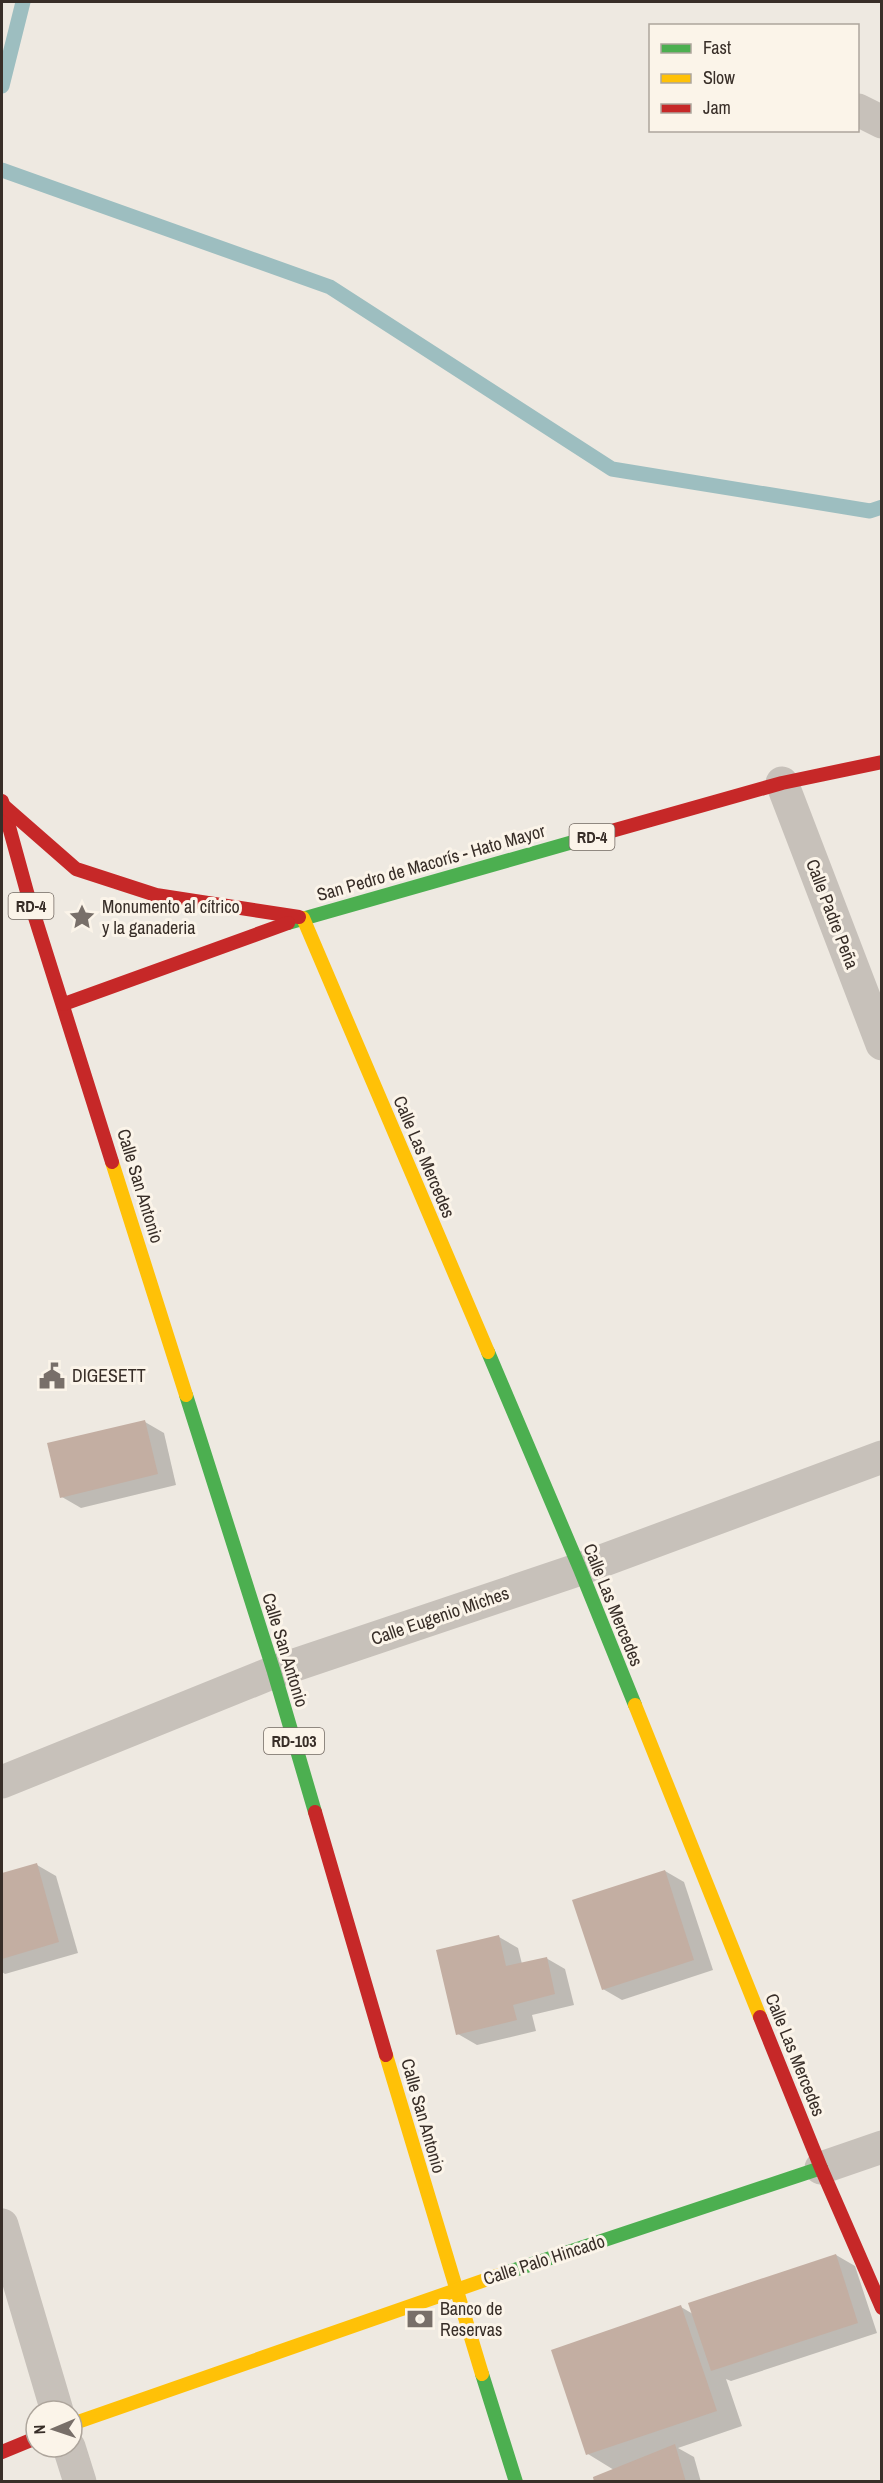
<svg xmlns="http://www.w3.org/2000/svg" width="883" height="2483" viewBox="0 0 883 2483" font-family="'Archivo Narrow',sans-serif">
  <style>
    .shadow { fill: #0003 }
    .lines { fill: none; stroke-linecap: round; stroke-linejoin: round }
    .stream { stroke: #9dbec0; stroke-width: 15 }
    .building { fill: #c3aea2 }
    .street { stroke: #c7c1ba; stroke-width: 33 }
    .fast { stroke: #4caf50; stroke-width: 14 }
    .slow { stroke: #ffc107; stroke-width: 14 }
    .jam { stroke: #c62828; stroke-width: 14 }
    .labels { text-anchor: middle; stroke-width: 6; stroke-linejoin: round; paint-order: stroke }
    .shield { fill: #fbf4e9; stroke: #726962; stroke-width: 1.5 }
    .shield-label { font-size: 16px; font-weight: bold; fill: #382e28 }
    .street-label { font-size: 18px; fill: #382e28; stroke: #fbf4e9 }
    .poi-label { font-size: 18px; fill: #382e28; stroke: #fbf4e9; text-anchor: start }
  </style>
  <rect width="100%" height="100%" fill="#eee9e1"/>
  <g class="shadow">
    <polygon points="145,1422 164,1433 176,1485 81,1508 62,1497"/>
    <polygon points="37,1865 56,1876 78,1953 5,1974 2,1972 2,1874"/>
    <polygon points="665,1871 684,1882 713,1970 622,2000 603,1989"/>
    <polygon points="499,1937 518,1948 522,1964 546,1958 565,1969 574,2005 532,2015 536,2031 477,2045 458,2034"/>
    <polygon points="836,2255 855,2266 877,2333 731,2381 726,2379 742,2426 678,2448 694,2457 701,2482 596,2482 614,2470 588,2454 681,2307 693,2314"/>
  </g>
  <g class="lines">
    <g class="stream">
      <polyline points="2,86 23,2"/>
      <polyline points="2,170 330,287 612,469 870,511 882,507"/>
    </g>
  </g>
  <g class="building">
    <polygon points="145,1420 158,1474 60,1498 47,1443"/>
    <polygon points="37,1863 59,1942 2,1959 2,1873"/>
    <polygon points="665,1870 694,1960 602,1990 572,1900"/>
    <polygon points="499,1935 506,1966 547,1957 555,1994 513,2005 517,2020 456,2035 436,1950"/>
    <polygon points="836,2254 858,2323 711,2371 688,2303"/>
    <polygon points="681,2305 717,2411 586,2455 551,2350"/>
    <polygon points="675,2444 686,2482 594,2482 593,2477"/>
  </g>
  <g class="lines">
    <g class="street">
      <polyline points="858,110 882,122"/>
      <polyline points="782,783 882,1044"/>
      <polyline points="2,1782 274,1672 580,1569 882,1457"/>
      <polyline points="821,2168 882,2147"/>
      <polyline points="2,2225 57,2411"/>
      <polyline points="69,2447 80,2482"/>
    </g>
    <g class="fast">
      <polyline points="288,923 608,832"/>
      <polyline points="488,1352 580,1569 635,1705"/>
      <polyline points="186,1395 274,1672 315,1812"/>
      <polyline points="505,2273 821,2168"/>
      <polyline points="482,2374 516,2482"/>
    </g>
    <g class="slow">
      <polyline points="303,918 488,1352"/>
      <polyline points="112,1162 186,1395"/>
      <polyline points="635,1705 760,2017"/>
      <polyline points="386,2055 482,2374"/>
      <polyline points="72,2424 505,2273"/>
    </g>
    <g class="jam">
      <polyline points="2,801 27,892 112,1162"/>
      <polyline points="4,806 76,869 156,895 299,917"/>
      <polyline points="608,832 782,783 882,762"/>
      <polyline points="64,1004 288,923"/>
      <polyline points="315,1812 386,2055"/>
      <polyline points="760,2017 821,2168 882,2308"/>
      <polyline points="2,2452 36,2438"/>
    </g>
  </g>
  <defs>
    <g id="sight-bare" transform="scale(2.07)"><path d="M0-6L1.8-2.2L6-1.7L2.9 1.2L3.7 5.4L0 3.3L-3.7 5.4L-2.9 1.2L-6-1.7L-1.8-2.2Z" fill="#786f69" stroke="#fbf4e9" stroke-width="2.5" paint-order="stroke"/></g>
    <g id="civic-bare" transform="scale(2.07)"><path d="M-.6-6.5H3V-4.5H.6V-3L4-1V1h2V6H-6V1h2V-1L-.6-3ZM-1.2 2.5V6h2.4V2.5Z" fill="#786f69" stroke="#fbf4e9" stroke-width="2.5" paint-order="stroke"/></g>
    <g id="bank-bare" transform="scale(2.07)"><path d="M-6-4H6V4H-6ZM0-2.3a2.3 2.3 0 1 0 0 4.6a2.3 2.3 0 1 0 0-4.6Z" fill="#786f69" stroke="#fbf4e9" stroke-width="2.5" paint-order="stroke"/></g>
  </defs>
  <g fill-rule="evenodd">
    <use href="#sight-bare" x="82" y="917"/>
    <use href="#civic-bare" x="52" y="1376"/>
    <use href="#bank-bare" x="420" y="2319"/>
  </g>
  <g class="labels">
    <g class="shield">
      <rect x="569.5" y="824" width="45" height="26" rx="4.5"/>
      <rect x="8.5" y="893" width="45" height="26" rx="4.5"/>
      <rect x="264" y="1728" width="60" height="26" rx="4.5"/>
    </g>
    <g class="shield-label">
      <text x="592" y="843">RD-4</text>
      <text x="31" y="912">RD-4</text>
      <text x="294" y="1747">RD-103</text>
    </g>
    <g class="street-label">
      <text transform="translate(431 863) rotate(-16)" y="6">San Pedro de Macorís - Hato Mayor</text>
      <text transform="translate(832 914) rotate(69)" y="6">Calle Padre Peña</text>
      <text transform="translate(424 1157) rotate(67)" y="6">Calle Las Mercedes</text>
      <text transform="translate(140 1186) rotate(73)" y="6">Calle San Antonio</text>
      <text transform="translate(613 1605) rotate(68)" y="6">Calle Las Mercedes</text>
      <text transform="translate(440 1616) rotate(-19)" y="6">Calle Eugenio Miches</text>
      <text transform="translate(285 1650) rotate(73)" y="6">Calle San Antonio</text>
      <text transform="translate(795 2055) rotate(68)" y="6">Calle Las Mercedes</text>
      <text transform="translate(423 2116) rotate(74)" y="6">Calle San Antonio</text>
      <text transform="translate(544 2260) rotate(-18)" y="6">Calle Palo Hincado</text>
    </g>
    <g class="poi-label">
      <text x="102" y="913">Monumento al cítrico<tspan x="102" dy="21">y la ganaderia</tspan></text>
      <text x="72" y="1382">DIGESETT</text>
      <text x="440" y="2315">Banco de<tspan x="440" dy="21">Reservas</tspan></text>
    </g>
  </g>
  <rect width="883" height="2483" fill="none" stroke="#382e28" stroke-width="6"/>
  <rect x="649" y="24" width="210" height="108" fill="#fbf4e9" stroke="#ada59c" stroke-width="1.5"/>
  <rect x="661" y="44" width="30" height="9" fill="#4caf50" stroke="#ada59c" stroke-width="1.5"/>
  <text x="703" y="54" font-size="18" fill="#382e28">Fast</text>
  <rect x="661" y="74" width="30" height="9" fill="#ffc107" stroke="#ada59c" stroke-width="1.5"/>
  <text x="703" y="84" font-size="18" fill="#382e28">Slow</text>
  <rect x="661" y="104" width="30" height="9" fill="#c62828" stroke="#ada59c" stroke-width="1.5"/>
  <text x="703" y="114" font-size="18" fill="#382e28">Jam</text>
  <g transform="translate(54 2429) rotate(268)"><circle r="28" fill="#fbf4e9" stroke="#ada59c" stroke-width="1.5"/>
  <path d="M0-4.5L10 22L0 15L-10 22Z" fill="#786f69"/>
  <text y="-9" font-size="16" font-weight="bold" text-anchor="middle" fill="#382e28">N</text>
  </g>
</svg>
